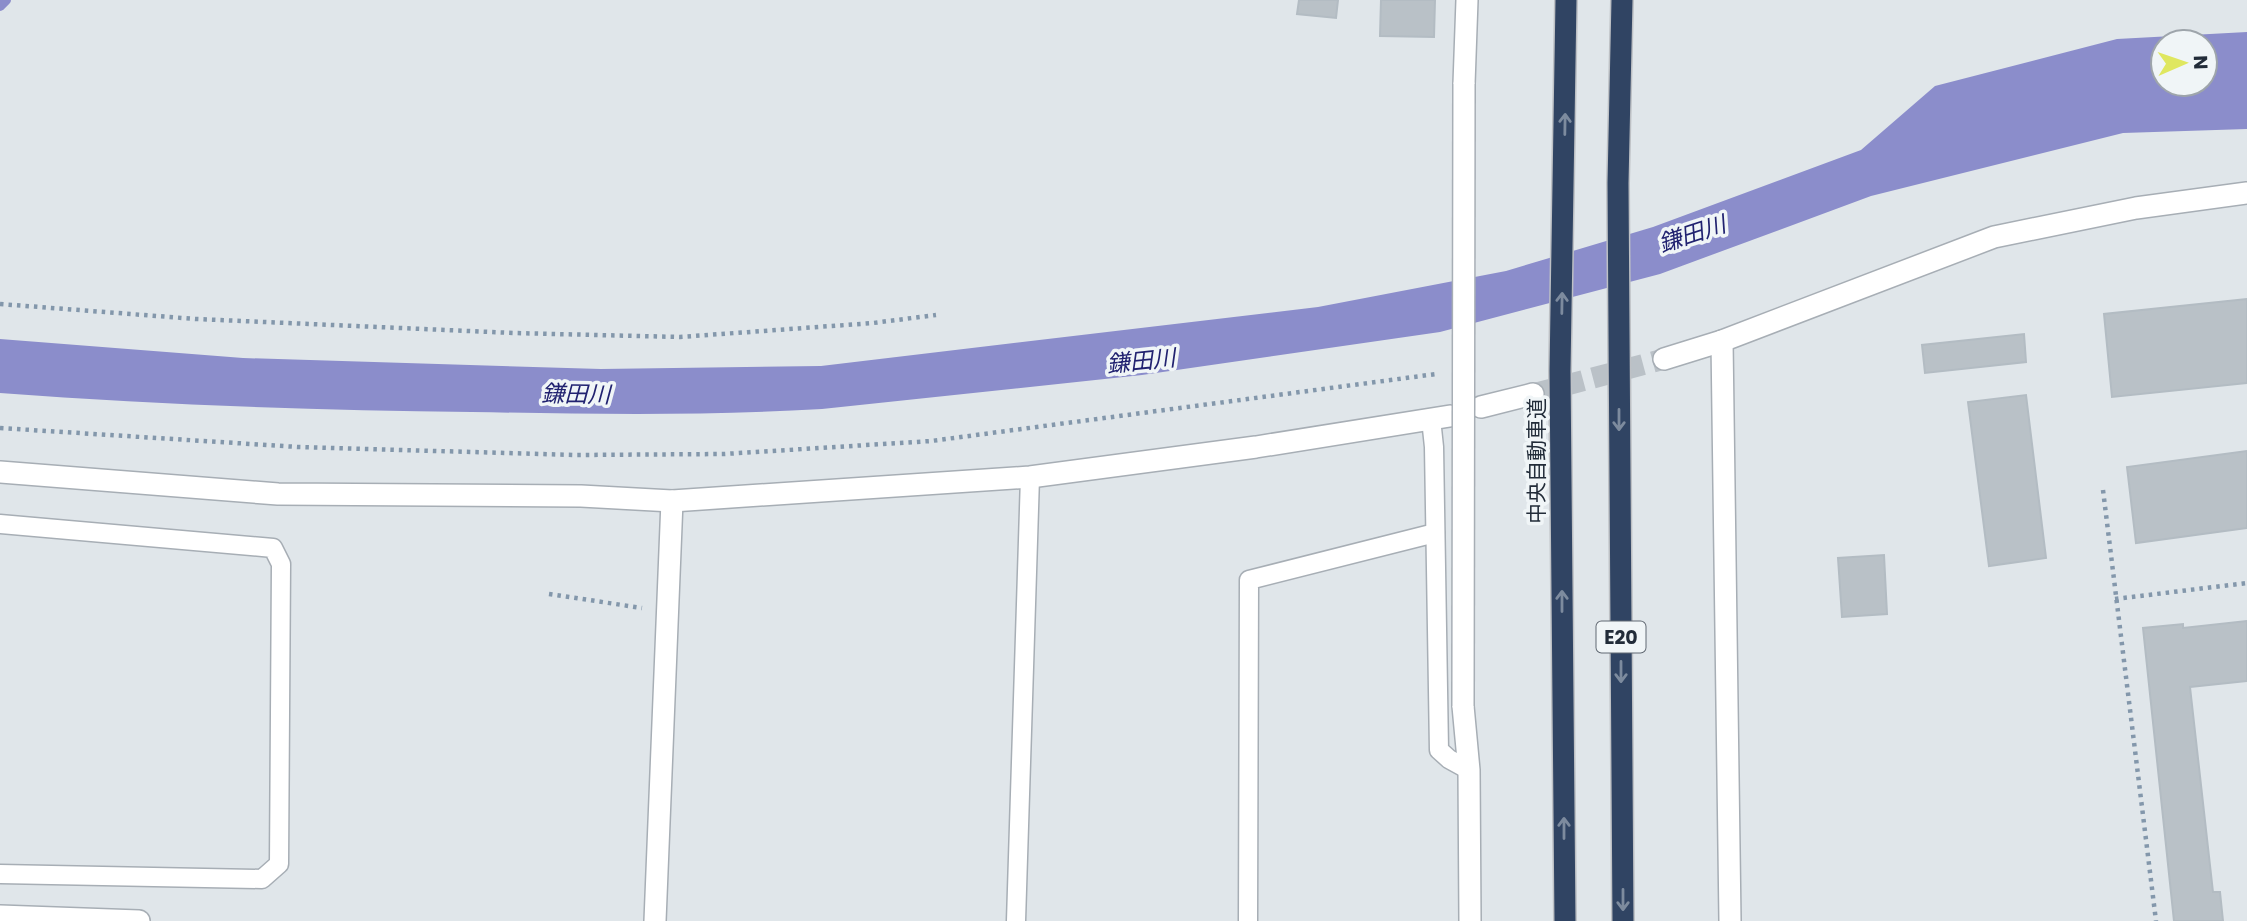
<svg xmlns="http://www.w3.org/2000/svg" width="2247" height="921" viewBox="0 0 2247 921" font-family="Poppins,'Noto Sans JP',sans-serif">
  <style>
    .water { fill: #8b8dcb; fill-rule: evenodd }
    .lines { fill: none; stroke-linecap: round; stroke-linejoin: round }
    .stream { stroke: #8b8dcb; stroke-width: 10 }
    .building { fill: #b9c1c7; stroke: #b3bcc3; stroke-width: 2 }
    .street-tunnel { stroke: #bac1c7; stroke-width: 21; stroke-dasharray: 21 10; stroke-linecap: butt }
    .lane-casing { stroke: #a7aeb5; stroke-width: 21 }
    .street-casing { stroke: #a7aeb5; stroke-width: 24 }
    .highway-casing { stroke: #bdc0c4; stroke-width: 24 }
    .path { stroke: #8397ab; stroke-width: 4.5; stroke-dasharray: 3.5 5; stroke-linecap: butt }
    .lane { stroke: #fff; stroke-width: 18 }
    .street { stroke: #fff; stroke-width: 21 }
    .highway { stroke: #304463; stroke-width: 21 }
    .street-bridge-casing { stroke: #a7aeb5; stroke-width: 24; stroke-linecap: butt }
    .street-bridge { stroke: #fff; stroke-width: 21 }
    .oneway { stroke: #7d8b9e }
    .labels { text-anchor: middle; stroke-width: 7; stroke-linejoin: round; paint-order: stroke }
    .shield { fill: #f0f5f7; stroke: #606872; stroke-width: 2 }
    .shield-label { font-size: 19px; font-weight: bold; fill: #222c39 }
    .street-label { font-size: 21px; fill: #222c39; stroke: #f0f5f7 }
    .water-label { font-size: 23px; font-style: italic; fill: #212270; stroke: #f0f5f7 }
  </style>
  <rect width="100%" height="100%" fill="#e0e6ea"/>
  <path class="water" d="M2247,32V129L2123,133L1871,196L1660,274L1440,332L1142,375L822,409C705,416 588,414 472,412C314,410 157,405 0,393V339L243,358L601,369L821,366L1318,307L1506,271L1653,227L1861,150L1935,86L2117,39ZM2163,42H2205V84H2163Z"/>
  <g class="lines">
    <polyline class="stream" points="0,6 6,0"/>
  </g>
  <g class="building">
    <polygon points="1299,0 1338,0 1336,18 1297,14"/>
    <polygon points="1381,0 1435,0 1434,37 1380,36"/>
    <polygon points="2247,299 2247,383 2112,397 2104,314"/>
    <polygon points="2024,334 2026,362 1925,373 1922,345"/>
    <polygon points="2026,395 2046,558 1989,566 1968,402"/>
    <polygon points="2247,451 2247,528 2136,543 2127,467"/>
    <polygon points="1884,555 1887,614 1842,617 1838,558"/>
    <polygon points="2247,621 2247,681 2190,687 2213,892 2220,892 2223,921 2174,921 2143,628 2183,624 2183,628"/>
  </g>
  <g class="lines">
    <polyline class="street-tunnel" points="1533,394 1664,359"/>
    <g class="lane-casing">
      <g id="lane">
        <polyline points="1431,419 1434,447 1439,750 1449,759 1469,770"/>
        <polyline points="0,524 273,548 281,564 279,864 262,879 0,874"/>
        <polyline points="1016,921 1030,477"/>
        <polyline points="1248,921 1249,580 1435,533"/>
      </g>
    </g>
    <g class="street-casing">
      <g id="street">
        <polyline points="1464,84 1467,0"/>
        <polyline points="1722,341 1730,921"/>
        <polyline points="1664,359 1722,341 1994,237 2136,208 2247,193"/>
        <polyline points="1481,407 1533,394"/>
        <polyline points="0,472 278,494 581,496 672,501 1030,477 1256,447 1450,416"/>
        <polyline points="1463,706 1469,770 1470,921"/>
        <polyline points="0,916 139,921"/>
        <polyline points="655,921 672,501"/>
      </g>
    </g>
    <g class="highway-casing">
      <g id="highway">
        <polyline points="1622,0 1618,183 1623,921"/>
        <polyline points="1565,921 1560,371 1566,0"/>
      </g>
    </g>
    <g class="path">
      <polyline points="0,304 196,319 513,333 680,337 873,323 936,315"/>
      <polyline points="0,428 298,447 576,455 724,454 931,441 1436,374"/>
      <polyline points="2103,490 2156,921"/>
      <polyline points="549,594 642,608"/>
      <polyline points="2115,599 2247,583"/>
    </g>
    <use href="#lane" class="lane"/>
    <use href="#street" class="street"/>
    <use href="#highway" class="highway"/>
    <g class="street-bridge-casing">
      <polyline id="street-bridge" points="1463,706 1464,84"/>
    </g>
    <use href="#street-bridge" class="street-bridge"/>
  </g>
  <defs><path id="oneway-shaft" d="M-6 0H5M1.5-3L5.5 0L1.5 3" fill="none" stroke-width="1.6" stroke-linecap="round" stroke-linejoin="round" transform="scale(1.75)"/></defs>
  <g class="oneway">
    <use href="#oneway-shaft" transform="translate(1565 124) rotate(-89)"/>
    <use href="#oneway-shaft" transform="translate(1562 303) rotate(-89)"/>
    <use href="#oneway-shaft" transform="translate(1619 420) rotate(90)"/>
    <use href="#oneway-shaft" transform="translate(1562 601) rotate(-90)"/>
    <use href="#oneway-shaft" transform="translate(1621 672) rotate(90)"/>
    <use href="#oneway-shaft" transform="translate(1564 828) rotate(-90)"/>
    <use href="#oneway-shaft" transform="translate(1623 900) rotate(90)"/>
  </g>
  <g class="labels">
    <rect class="shield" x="1596.5" y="621.5" width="49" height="31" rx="5"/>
    <g class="shield-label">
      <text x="1621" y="644">E20</text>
    </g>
    <g class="street-label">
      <text transform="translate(1537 461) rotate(-90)" y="7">中央自動車道</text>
    </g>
    <g class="water-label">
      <text transform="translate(1692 234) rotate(-18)" y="8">鎌田川</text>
      <text transform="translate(1141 361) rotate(-6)" y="8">鎌田川</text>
      <text transform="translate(576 394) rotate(1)" y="8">鎌田川</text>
    </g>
  </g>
  <g transform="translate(2184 63) rotate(88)"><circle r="33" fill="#f0f5f7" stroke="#9ea5ab" stroke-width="2"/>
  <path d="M0-5L12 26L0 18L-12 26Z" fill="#dfe760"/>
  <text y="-10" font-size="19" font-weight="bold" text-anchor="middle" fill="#222c39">N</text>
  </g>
</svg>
